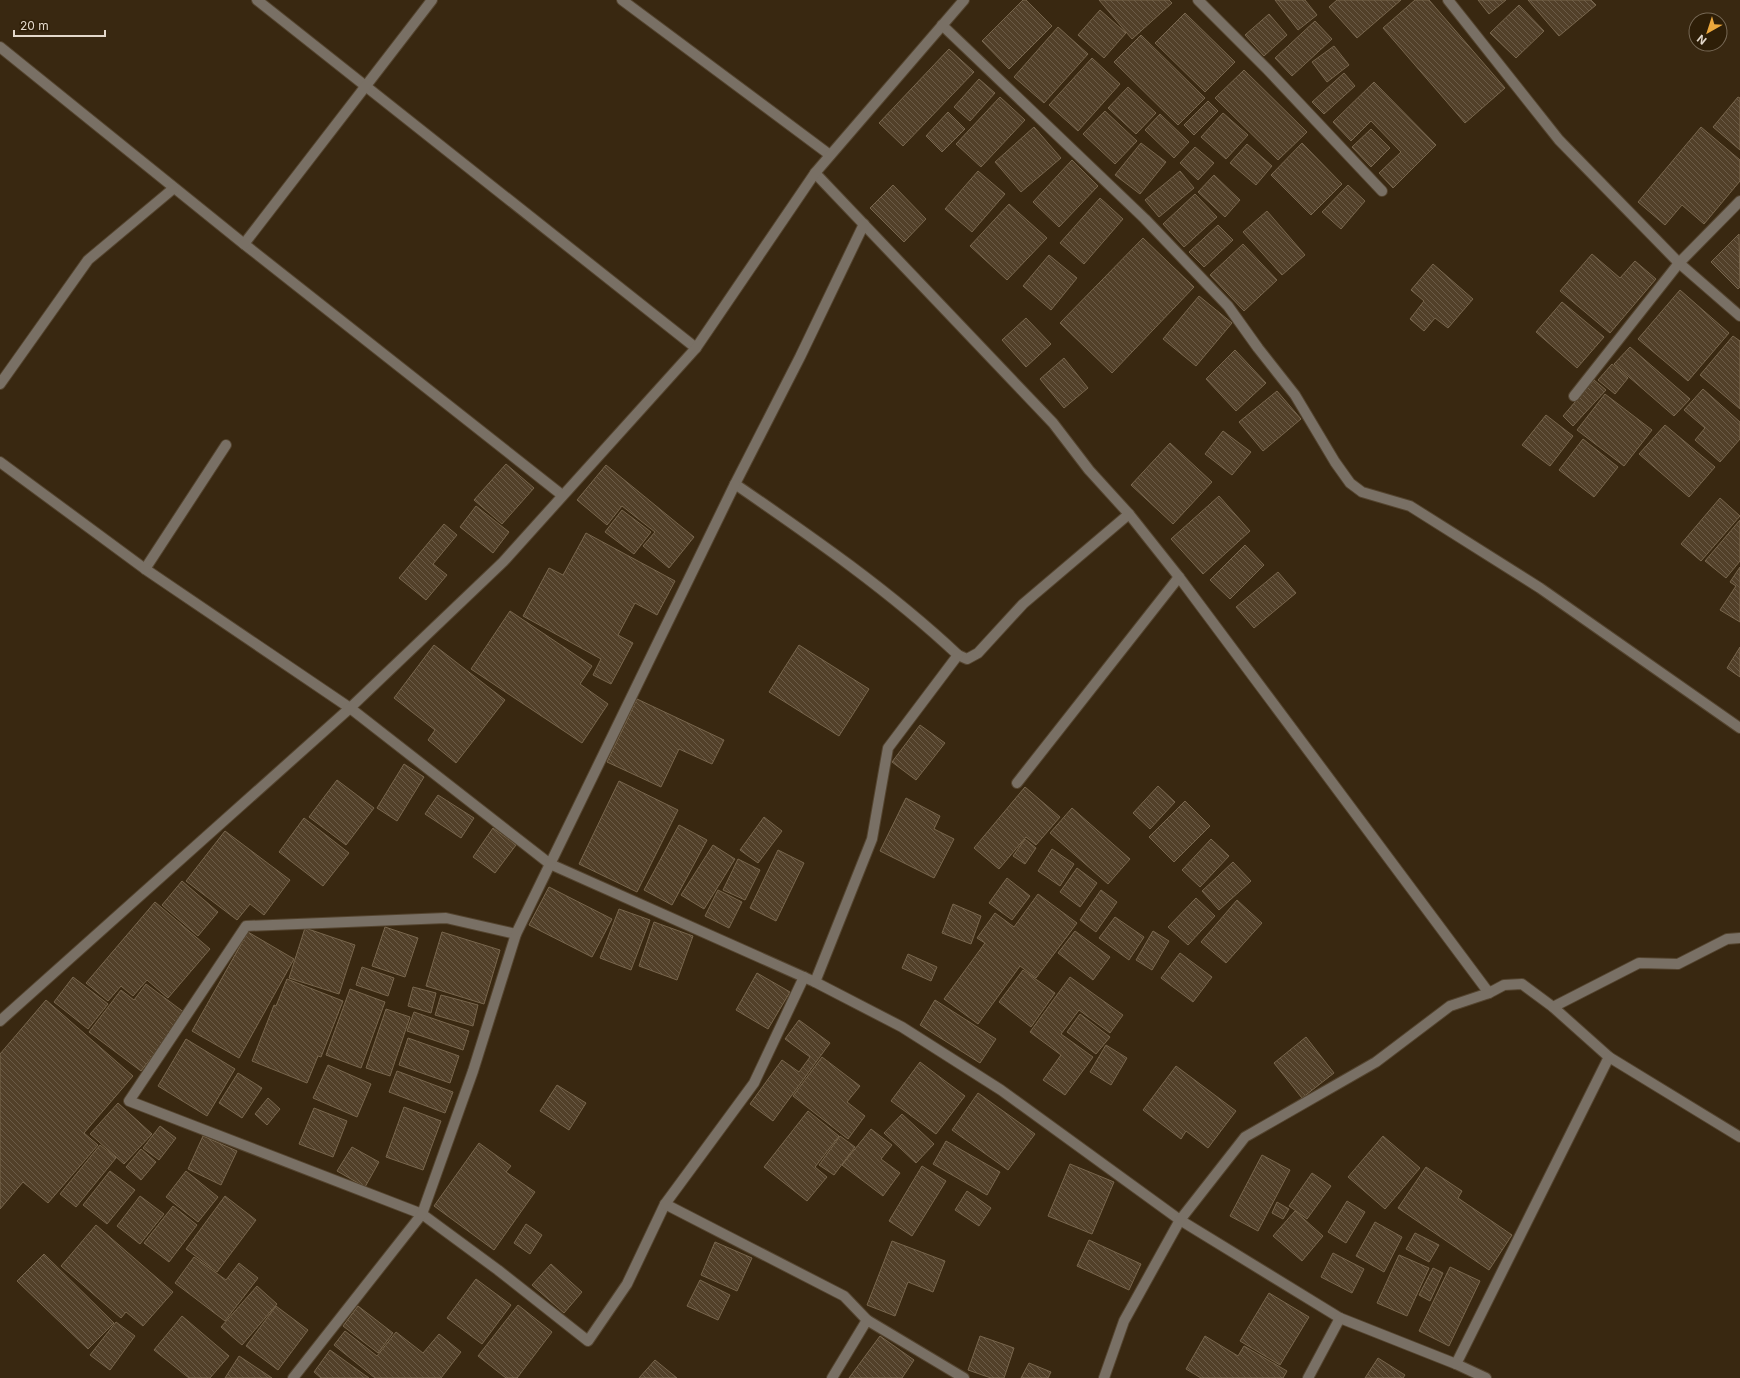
<svg xmlns="http://www.w3.org/2000/svg" width="1740" height="1378" viewBox="0 0 1740 1378" font-family="Inter,sans-serif">
  <style>
    .building { fill: url(#building-back-hatch); stroke: #78664d }
    .lines { fill: none; stroke-linecap: round; stroke-linejoin: round }
    .minor-casing { stroke: #54442f; stroke-width: 12 }
    .minor { stroke: #797065; stroke-width: 10 }
  </style>
  <defs>
    <pattern id="building-back-hatch" width="6" height="6" patternUnits="userSpaceOnUse"><rect width="6" height="6" fill="#524029"/><path d="M-1 5l2 2M0 0l6 6M5-1l2 2" fill="none" stroke="#6b5b47"/></pattern>
  </defs>
  <rect width="100%" height="100%" fill="#392811"/>
  <g class="building">
    <polygon points="1023,0 1026,0 1052,26 1009,69 982,41"/>
    <polygon points="1099,0 1169,0 1172,3 1132,39"/>
    <polygon points="1275,0 1305,0 1317,15 1298,30"/>
    <polygon points="1337,0 1401,0 1357,38 1329,7"/>
    <polygon points="1415,0 1429,0 1505,88 1465,123 1383,28"/>
    <polygon points="1478,0 1506,0 1489,14"/>
    <polygon points="1528,0 1591,0 1596,5 1559,36"/>
    <polygon points="1519,5 1544,31 1516,58 1490,33"/>
    <polygon points="1100,10 1126,33 1104,58 1078,35"/>
    <polygon points="1185,13 1235,62 1205,92 1155,43"/>
    <polygon points="1269,14 1287,35 1264,56 1245,35"/>
    <polygon points="1315,21 1332,39 1292,76 1275,58"/>
    <polygon points="1058,27 1088,54 1044,103 1014,77"/>
    <polygon points="1141,35 1205,98 1178,125 1114,62"/>
    <polygon points="1334,46 1349,65 1327,82 1312,62"/>
    <polygon points="949,49 974,72 903,146 879,123"/>
    <polygon points="1092,58 1120,84 1078,131 1049,105"/>
    <polygon points="1244,70 1307,132 1278,160 1215,98"/>
    <polygon points="1344,73 1355,86 1324,114 1312,102"/>
    <polygon points="979,79 995,93 970,121 954,107"/>
    <polygon points="1374,82 1436,145 1393,188 1379,173 1401,152 1371,121 1351,141 1333,122"/>
    <polygon points="1128,87 1156,113 1136,134 1108,108"/>
    <polygon points="1000,97 1025,120 981,167 956,144"/>
    <polygon points="1738,97 1740,98 1740,150 1713,127"/>
    <polygon points="1208,101 1218,111 1194,135 1184,125"/>
    <polygon points="1105,111 1137,141 1115,164 1083,134"/>
    <polygon points="948,112 965,129 942,152 926,136"/>
    <polygon points="1223,113 1248,135 1226,159 1201,137"/>
    <polygon points="1160,114 1189,142 1174,158 1145,130"/>
    <polygon points="1034,127 1061,158 1021,192 995,162"/>
    <polygon points="1701,127 1740,160 1740,181 1704,224 1682,205 1665,225 1638,202"/>
    <polygon points="1371,129 1390,148 1371,167 1352,147"/>
    <polygon points="1141,143 1166,162 1140,194 1115,175"/>
    <polygon points="1302,143 1342,184 1311,215 1271,175"/>
    <polygon points="1247,144 1272,166 1256,185 1230,163"/>
    <polygon points="1195,147 1214,163 1198,180 1180,163"/>
    <polygon points="1072,160 1098,186 1059,227 1033,202"/>
    <polygon points="978,171 1005,194 972,232 945,209"/>
    <polygon points="1180,171 1194,188 1159,217 1145,200"/>
    <polygon points="1214,175 1240,200 1225,217 1198,192"/>
    <polygon points="893,185 926,219 904,242 870,208"/>
    <polygon points="1348,185 1365,201 1341,229 1322,212"/>
    <polygon points="1195,194 1217,217 1184,247 1163,224"/>
    <polygon points="1100,198 1123,219 1084,264 1060,243"/>
    <polygon points="1009,204 1047,238 1007,280 970,246"/>
    <polygon points="1267,211 1305,255 1282,275 1243,232"/>
    <polygon points="1218,225 1233,240 1204,267 1189,252"/>
    <polygon points="1739,234 1740,287 1738,289 1711,262"/>
    <polygon points="1143,238 1194,287 1112,373 1060,323"/>
    <polygon points="1243,244 1277,280 1244,311 1210,275"/>
    <polygon points="1592,254 1620,278 1635,261 1656,279 1610,333 1560,291"/>
    <polygon points="1049,255 1077,278 1051,310 1023,286"/>
    <polygon points="1433,264 1473,299 1448,328 1435,318 1424,331 1410,319 1424,301 1411,290"/>
    <polygon points="1680,290 1729,333 1688,381 1638,339"/>
    <polygon points="1199,296 1232,323 1196,366 1163,339"/>
    <polygon points="1562,302 1604,337 1577,368 1536,332"/>
    <polygon points="1026,318 1051,344 1026,367 1002,340"/>
    <polygon points="1733,336 1740,341 1740,409 1700,375"/>
    <polygon points="1630,347 1690,399 1674,416 1614,364"/>
    <polygon points="1235,350 1266,383 1236,411 1206,379"/>
    <polygon points="1064,358 1088,388 1064,408 1040,379"/>
    <polygon points="1612,364 1628,378 1615,394 1598,380"/>
    <polygon points="1594,380 1606,390 1573,426 1563,416"/>
    <polygon points="1703,389 1740,422 1740,439 1720,462 1695,440 1705,428 1684,410"/>
    <polygon points="1277,391 1301,419 1263,451 1239,422"/>
    <polygon points="1605,394 1652,430 1624,466 1577,430"/>
    <polygon points="1546,415 1573,436 1550,466 1522,445"/>
    <polygon points="1665,425 1715,467 1689,497 1639,454"/>
    <polygon points="1223,431 1251,452 1232,475 1205,454"/>
    <polygon points="1583,439 1618,467 1594,497 1559,470"/>
    <polygon points="1170,443 1212,482 1173,524 1131,485"/>
    <polygon points="506,464 534,488 502,524 474,500"/>
    <polygon points="606,465 694,537 669,568 643,546 655,532 622,506 607,525 577,500"/>
    <polygon points="1219,496 1250,531 1203,574 1171,539"/>
    <polygon points="1720,498 1740,516 1701,561 1681,544"/>
    <polygon points="476,506 509,532 493,553 460,527"/>
    <polygon points="622,510 651,532 634,554 605,532"/>
    <polygon points="1740,520 1740,561 1726,578 1705,561"/>
    <polygon points="444,524 457,535 433,564 447,575 426,600 399,578"/>
    <polygon points="586,533 675,581 657,615 635,603 618,635 633,643 611,684 593,675 601,659 523,616 549,568 563,575"/>
    <polygon points="1245,545 1264,565 1230,599 1210,580"/>
    <polygon points="1740,567 1740,622 1720,610 1736,586 1730,582"/>
    <polygon points="1278,572 1296,593 1254,628 1236,607"/>
    <polygon points="510,611 592,666 580,684 608,704 582,743 471,669"/>
    <polygon points="434,645 505,700 456,763 428,740 435,730 394,698"/>
    <polygon points="799,645 869,689 839,736 769,692"/>
    <polygon points="1740,647 1740,677 1727,668"/>
    <polygon points="637,699 724,740 712,764 679,749 661,787 607,762"/>
    <polygon points="920,725 945,743 916,780 892,762"/>
    <polygon points="404,764 424,777 397,821 377,808"/>
    <polygon points="337,780 374,808 346,845 309,817"/>
    <polygon points="619,781 678,810 637,892 579,864"/>
    <polygon points="1158,786 1175,802 1150,829 1133,813"/>
    <polygon points="1025,787 1060,817 1036,845 1026,837 999,869 974,848"/>
    <polygon points="438,795 474,818 461,838 425,814"/>
    <polygon points="906,798 940,816 934,829 954,839 934,878 880,851"/>
    <polygon points="1185,801 1210,826 1174,862 1149,837"/>
    <polygon points="1072,808 1130,859 1108,884 1050,833"/>
    <polygon points="764,817 782,831 758,863 740,850"/>
    <polygon points="304,818 349,853 323,886 279,852"/>
    <polygon points="679,825 707,840 672,905 644,890"/>
    <polygon points="493,828 516,845 495,873 473,857"/>
    <polygon points="225,831 290,880 264,915 250,904 237,920 186,881"/>
    <polygon points="1025,839 1036,848 1025,864 1013,856"/>
    <polygon points="1211,839 1229,856 1200,887 1182,870"/>
    <polygon points="713,845 735,859 704,909 681,895"/>
    <polygon points="1052,849 1074,864 1060,886 1038,871"/>
    <polygon points="778,850 804,863 776,921 750,908"/>
    <polygon points="738,859 760,870 745,900 723,890"/>
    <polygon points="1233,862 1251,881 1219,910 1202,891"/>
    <polygon points="1077,868 1097,883 1080,907 1060,892"/>
    <polygon points="1007,878 1030,896 1012,920 989,903"/>
    <polygon points="182,881 218,912 198,936 162,905"/>
    <polygon points="549,887 612,919 592,957 529,925"/>
    <polygon points="718,890 742,902 729,928 705,916"/>
    <polygon points="1101,890 1117,902 1096,932 1080,920"/>
    <polygon points="1038,894 1077,923 1036,978 1020,966 978,1024 944,999 985,943 977,938 995,913 1014,927"/>
    <polygon points="1196,898 1215,916 1188,945 1168,927"/>
    <polygon points="1237,900 1262,923 1226,963 1201,942"/>
    <polygon points="155,902 210,949 168,998 147,980 133,996 121,986 108,1001 86,983"/>
    <polygon points="953,904 981,916 971,944 942,933"/>
    <polygon points="619,909 650,920 631,970 600,958"/>
    <polygon points="1115,917 1144,937 1129,960 1099,938"/>
    <polygon points="654,922 693,936 677,980 639,966"/>
    <polygon points="385,927 418,938 405,977 372,966"/>
    <polygon points="305,928 355,945 339,994 289,978"/>
    <polygon points="1075,931 1110,957 1093,980 1058,953"/>
    <polygon points="1153,931 1169,941 1152,970 1136,960"/>
    <polygon points="248,932 294,959 239,1058 192,1031"/>
    <polygon points="442,932 500,950 484,1004 426,986"/>
    <polygon points="1180,953 1212,977 1193,1002 1161,978"/>
    <polygon points="908,954 937,967 931,981 902,968"/>
    <polygon points="362,967 394,978 388,996 356,985"/>
    <polygon points="1023,970 1055,993 1031,1027 999,1002"/>
    <polygon points="757,973 790,992 768,1029 736,1010"/>
    <polygon points="73,977 108,1004 88,1029 54,1002"/>
    <polygon points="1070,977 1123,1015 1110,1033 1079,1010 1061,1034 1093,1057 1065,1095 1043,1080 1061,1055 1030,1032"/>
    <polygon points="287,979 343,1001 321,1057 318,1056 307,1083 252,1061 274,1005 276,1006"/>
    <polygon points="146,984 185,1013 141,1071 89,1032 121,990 134,1000"/>
    <polygon points="413,987 436,993 431,1013 408,1006"/>
    <polygon points="350,989 385,1002 361,1068 326,1055"/>
    <polygon points="441,995 478,1005 473,1026 435,1015"/>
    <polygon points="46,1000 133,1076 84,1133 98,1145 48,1203 23,1182 0,1209 0,1054"/>
    <polygon points="935,1000 996,1039 980,1063 920,1025"/>
    <polygon points="386,1009 410,1017 390,1076 366,1068"/>
    <polygon points="414,1012 469,1031 463,1050 407,1031"/>
    <polygon points="1080,1014 1110,1037 1096,1054 1067,1032"/>
    <polygon points="799,1020 830,1043 773,1121 750,1104 782,1060 799,1072 810,1057 785,1039"/>
    <polygon points="1306,1037 1334,1073 1302,1098 1274,1063"/>
    <polygon points="408,1038 459,1056 450,1083 399,1065"/>
    <polygon points="186,1039 235,1069 207,1116 158,1086"/>
    <polygon points="1106,1045 1127,1058 1111,1085 1090,1072"/>
    <polygon points="822,1057 860,1086 847,1102 865,1116 848,1139 793,1096"/>
    <polygon points="920,1062 965,1096 936,1134 891,1101"/>
    <polygon points="328,1065 371,1084 357,1117 313,1098"/>
    <polygon points="1176,1066 1236,1111 1208,1148 1186,1131 1181,1139 1143,1110"/>
    <polygon points="397,1071 453,1092 445,1113 389,1092"/>
    <polygon points="238,1073 262,1088 242,1118 219,1103"/>
    <polygon points="557,1085 586,1103 569,1130 540,1111"/>
    <polygon points="978,1093 1035,1134 1008,1170 952,1130"/>
    <polygon points="268,1098 280,1109 267,1125 255,1114"/>
    <polygon points="118,1103 152,1134 124,1164 90,1134"/>
    <polygon points="404,1107 441,1121 423,1170 386,1157"/>
    <polygon points="314,1108 347,1121 333,1157 299,1144"/>
    <polygon points="808,1111 839,1136 815,1167 827,1177 807,1201 764,1167"/>
    <polygon points="902,1114 934,1144 916,1163 884,1133"/>
    <polygon points="160,1126 176,1138 159,1160 143,1148"/>
    <polygon points="871,1129 892,1145 881,1159 900,1173 883,1196 842,1165"/>
    <polygon points="203,1136 237,1151 221,1185 188,1169"/>
    <polygon points="840,1136 855,1147 834,1175 819,1165"/>
    <polygon points="1383,1136 1420,1168 1385,1209 1348,1177"/>
    <polygon points="946,1141 1000,1172 987,1195 933,1164"/>
    <polygon points="479,1143 511,1166 506,1172 535,1192 494,1250 434,1206"/>
    <polygon points="100,1145 116,1158 76,1207 60,1194"/>
    <polygon points="352,1147 379,1162 365,1187 337,1171"/>
    <polygon points="141,1149 156,1162 141,1180 126,1167"/>
    <polygon points="1262,1155 1290,1170 1258,1231 1230,1216"/>
    <polygon points="1070,1164 1114,1182 1092,1234 1048,1216"/>
    <polygon points="922,1166 946,1181 912,1236 889,1221"/>
    <polygon points="1426,1167 1462,1191 1458,1198 1512,1235 1489,1270 1398,1208"/>
    <polygon points="110,1171 135,1190 107,1224 83,1205"/>
    <polygon points="186,1171 218,1197 198,1222 166,1197"/>
    <polygon points="1312,1173 1331,1186 1307,1219 1289,1206"/>
    <polygon points="967,1191 991,1208 979,1226 955,1210"/>
    <polygon points="140,1196 164,1214 140,1244 117,1226"/>
    <polygon points="225,1196 256,1220 217,1272 186,1249"/>
    <polygon points="1347,1201 1365,1212 1346,1243 1328,1232"/>
    <polygon points="1277,1202 1289,1209 1283,1219 1272,1213"/>
    <polygon points="173,1206 197,1225 169,1262 144,1243"/>
    <polygon points="1295,1211 1323,1236 1302,1261 1273,1236"/>
    <polygon points="1375,1222 1402,1237 1384,1272 1356,1256"/>
    <polygon points="526,1224 542,1235 530,1254 514,1243"/>
    <polygon points="96,1225 173,1292 143,1326 126,1312 121,1318 61,1266"/>
    <polygon points="1415,1233 1439,1245 1429,1262 1406,1249"/>
    <polygon points="1089,1240 1141,1264 1129,1290 1077,1266"/>
    <polygon points="892,1241 945,1261 933,1292 908,1282 895,1316 867,1305"/>
    <polygon points="715,1242 752,1258 737,1291 701,1275"/>
    <polygon points="1333,1253 1364,1269 1352,1293 1321,1277"/>
    <polygon points="44,1254 114,1323 88,1349 17,1281"/>
    <polygon points="1399,1255 1429,1268 1407,1316 1377,1303"/>
    <polygon points="194,1257 226,1280 239,1263 258,1278 225,1321 175,1283"/>
    <polygon points="551,1264 582,1292 564,1313 532,1285"/>
    <polygon points="1450,1267 1480,1281 1449,1346 1419,1331"/>
    <polygon points="1433,1268 1443,1273 1430,1301 1419,1295"/>
    <polygon points="476,1279 511,1305 482,1344 447,1318"/>
    <polygon points="700,1280 730,1295 718,1320 687,1306"/>
    <polygon points="257,1286 277,1304 242,1345 221,1327"/>
    <polygon points="1269,1293 1309,1317 1280,1365 1240,1341"/>
    <polygon points="518,1305 552,1332 517,1378 506,1378 478,1356"/>
    <polygon points="276,1306 308,1330 278,1370 246,1346"/>
    <polygon points="358,1306 393,1333 378,1353 343,1326"/>
    <polygon points="182,1316 229,1356 210,1378 189,1378 154,1350"/>
    <polygon points="116,1322 135,1336 110,1370 90,1355"/>
    <polygon points="345,1331 377,1356 396,1332 423,1353 439,1334 461,1352 441,1378 375,1378 334,1345"/>
    <polygon points="880,1336 914,1360 902,1378 849,1378"/>
    <polygon points="980,1336 1014,1348 1004,1378 991,1378 968,1370"/>
    <polygon points="1205,1336 1238,1356 1244,1346 1287,1371 1283,1378 1201,1378 1186,1369"/>
    <polygon points="330,1350 369,1378 321,1378 314,1372"/>
    <polygon points="239,1356 272,1378 225,1378"/>
    <polygon points="1378,1358 1405,1375 1403,1378 1365,1378"/>
    <polygon points="655,1360 677,1378 639,1378"/>
    <polygon points="1029,1363 1051,1372 1048,1378 1021,1378"/>
  </g>
  <g class="lines">
    <g class="minor-casing">
      <g id="minor">
        <polyline points="257,0 696,348"/>
        <polyline points="622,0 830,155"/>
        <polyline points="1198,0 1267,69 1382,191"/>
        <polyline points="1448,0 1559,140 1679,263 1740,316"/>
        <polyline points="942,25 1145,219 1228,306 1258,348 1295,395 1335,462 1350,483 1362,492 1410,506 1540,588 1740,728"/>
        <polyline points="0,47 244,244 562,495"/>
        <polyline points="815,173 1053,423 1089,470 1129,514 1179,577 1489,993 1504,985 1522,984 1553,1007 1609,1057 1456,1364"/>
        <polyline points="244,244 432,0"/>
        <polyline points="0,384 88,260 174,188"/>
        <polyline points="1574,396 1679,263 1740,201"/>
        <polyline points="0,462 145,569 350,708 550,864 815,982 902,1027 1001,1090 1180,1220 1340,1318 1456,1364 1486,1378"/>
        <polyline points="145,569 226,445"/>
        <polyline points="958,655 967,659 978,653 1023,604 1129,514"/>
        <polyline points="1017,783 1179,577"/>
        <polyline points="516,934 446,918 246,926 129,1101 422,1214 498,1270 588,1341 627,1284 665,1204 754,1083 804,977"/>
        <path d="M815,982L872,839L888,748L958,655C890,591 812,537 735,484L800,357L864,224"/>
        <polyline points="1553,1007 1639,963 1678,964 1727,939 1740,938"/>
        <polyline points="0,1021 350,708 503,562 696,348 815,173 964,0"/>
        <polyline points="1609,1057 1740,1137"/>
        <polyline points="665,1204 844,1296 867,1320"/>
        <polyline points="293,1378 422,1214 473,1071 516,934 735,484"/>
        <polyline points="832,1378 867,1320 964,1378"/>
        <polyline points="1104,1378 1124,1321 1180,1220 1245,1137 1376,1062 1450,1006 1489,993"/>
        <polyline points="1308,1378 1340,1318"/>
      </g>
    </g>
    <use href="#minor" class="minor"/>
  </g>
  <g transform="translate(1708 32) rotate(219)"><circle r="19" fill="#2e1e07" stroke="#766855"/>
  <path d="M0-3L7 15L0 10L-7 15Z" fill="#eda83c"/>
  <text y="-6" font-size="11" font-weight="bold" text-anchor="middle" fill="#e3d8cb">N</text>
  </g>
  <path d="M14 30v6h91v-6" fill="none" stroke="#e3d8cb" stroke-width="2"/>
  <text x="20" y="30" font-size="12" fill="#e3d8cb" stroke="#2e1e07" stroke-width="3" paint-order="stroke">20 m</text>
</svg>
